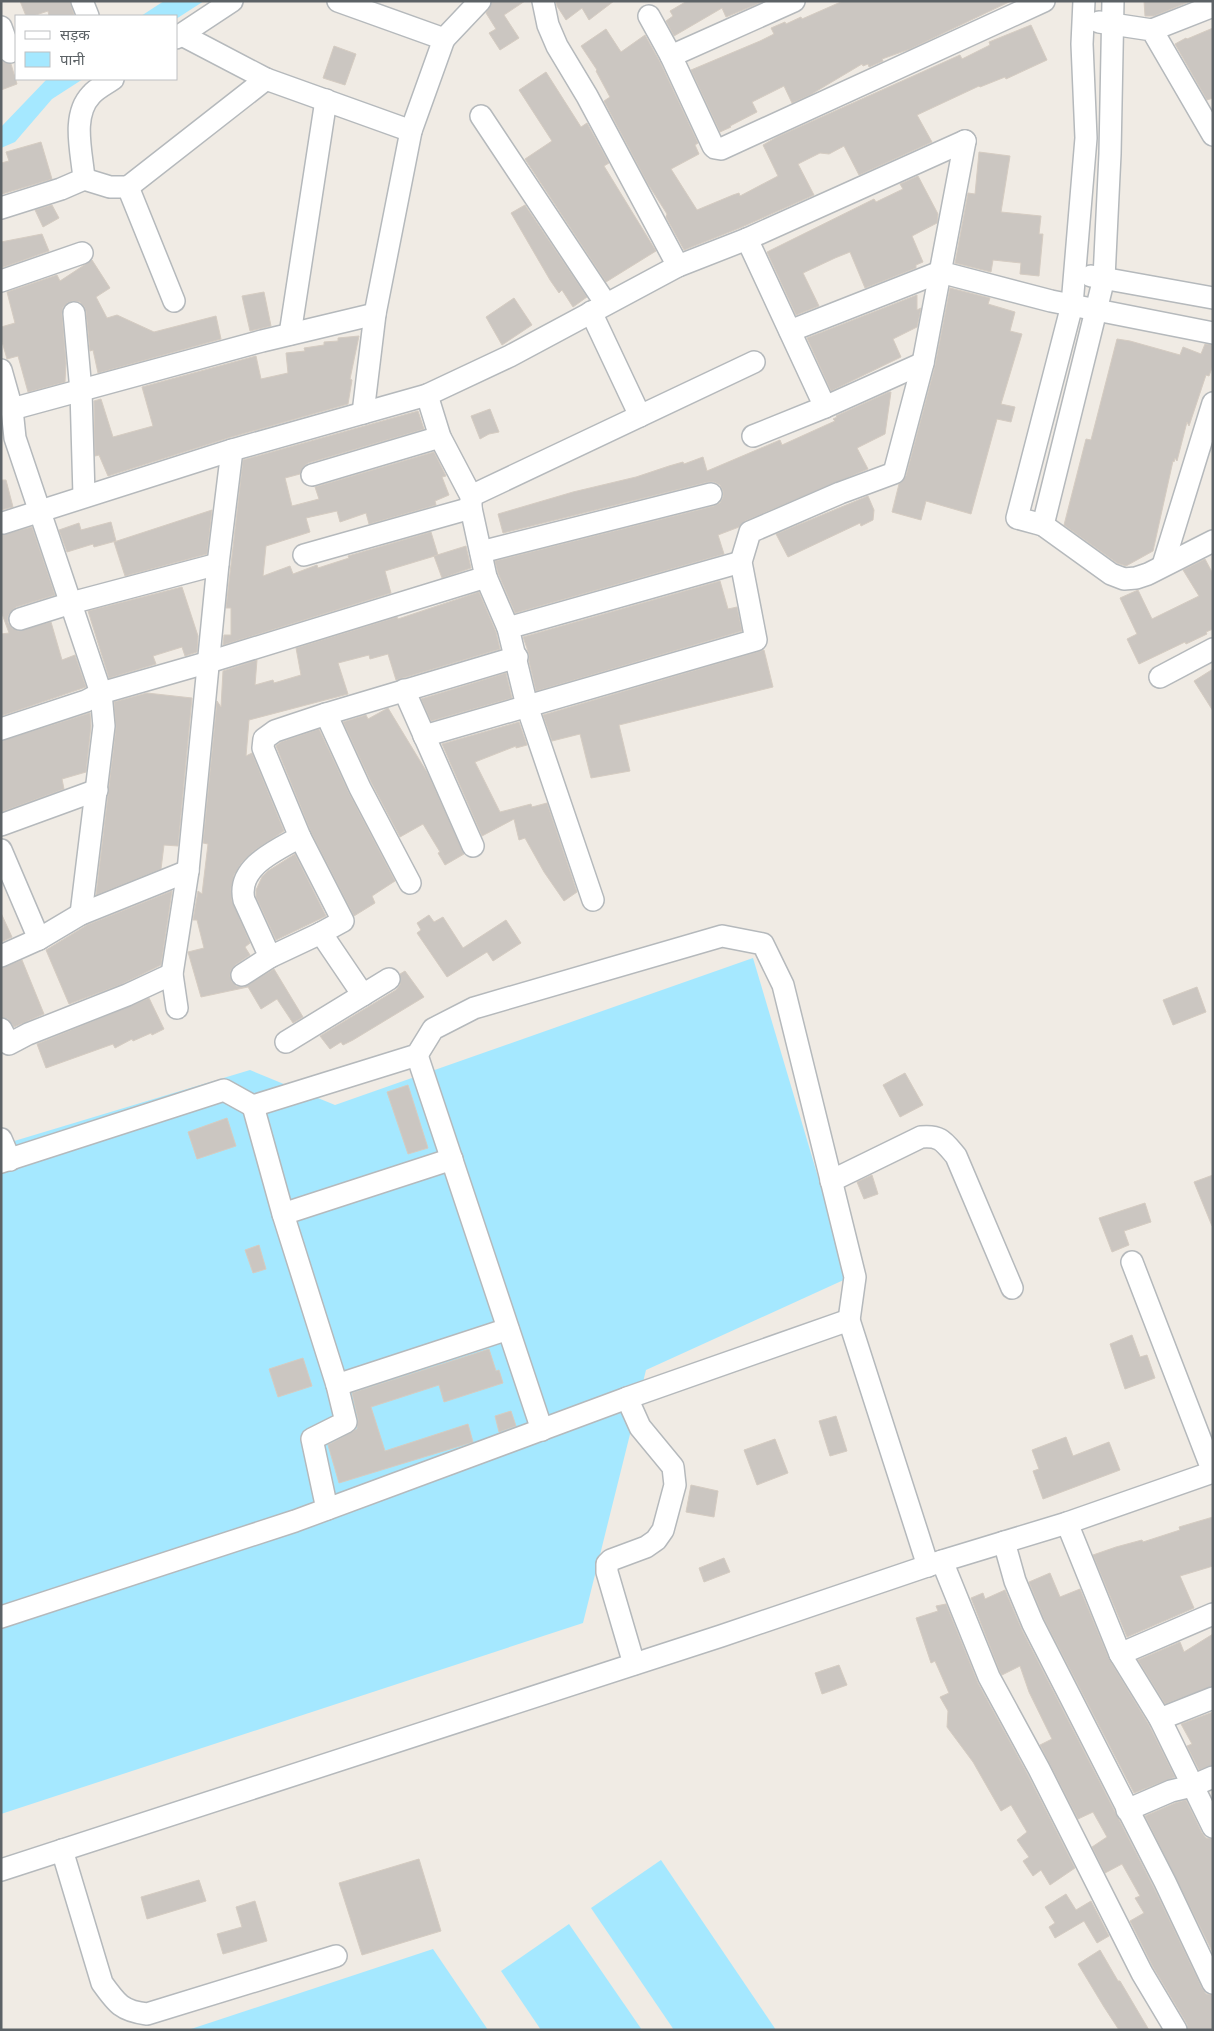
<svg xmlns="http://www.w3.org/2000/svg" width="1214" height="2031" viewBox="0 0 1214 2031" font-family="Inter,'Noto Sans Devanagari',sans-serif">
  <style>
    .water { fill: #a5e8ff }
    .building { fill: #cbc6c1; stroke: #d5ccc2 }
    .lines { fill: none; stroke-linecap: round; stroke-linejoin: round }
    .minor-casing { stroke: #b5b9bc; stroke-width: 24 }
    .minor { stroke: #fff; stroke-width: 21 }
  </style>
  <rect width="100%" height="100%" fill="#f0ebe4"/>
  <g class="water">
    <polygon points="164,1 204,1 176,19 176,16 141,16"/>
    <polygon points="47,79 83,79 52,99 15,142 1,148 1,127"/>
    <polygon points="753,958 848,1278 646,1370 583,1623 1,1814 1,1145 250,1070 335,1105"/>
    <polygon points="661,1860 776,2030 674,2030 591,1908"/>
    <polygon points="569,1924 642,2030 541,2030 501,1971"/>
    <polygon points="433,1949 488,2030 188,2030"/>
  </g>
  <g class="building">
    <polygon points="20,1 70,1 74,15 49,16 48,11 33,16 26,16"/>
    <polygon points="492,1 525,1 504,15 519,38 500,50 489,33 496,29 486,13"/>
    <polygon points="556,1 614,1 589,20 582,8 566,20 557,6"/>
    <polygon points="687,1 762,1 762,2 726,17 722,8 674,36 666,21 673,16 670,11"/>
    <polygon points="843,1 1011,1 910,49 882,59 883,61 869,67 868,64 863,66 862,64 810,95 792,103 784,86 752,102 757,112 730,126 731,127 720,132 691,70 760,41 774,34 771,28 785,22 786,24 801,17 802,19"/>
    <polygon points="1144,1 1191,1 1154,16 1145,16"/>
    <polygon points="1031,25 1047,60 1006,79 1005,77 980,87 979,86 917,115 932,142 859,175 844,146 829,154 820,153 798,164 814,195 742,227 684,250 666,217 667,214 648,184 604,101 610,97 596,71 597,70 581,46 606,29 621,52 645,35 660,62 698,143 695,145 699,154 671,169 697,210 733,195 739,193 740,196 778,176 763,145 777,137 960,55 962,59 990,45 989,42"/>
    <polygon points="1213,28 1213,98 1207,100 1175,44 1186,38 1187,39"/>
    <polygon points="334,46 356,54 345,85 323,78"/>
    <polygon points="1,61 11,64 17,84 1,90"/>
    <polygon points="546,72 581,127 587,123 609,163 604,166 656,251 606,282 525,159 552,141 519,90"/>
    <polygon points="41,142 52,179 2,194 1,163 9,161 6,152"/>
    <polygon points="979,152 1010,156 1001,212 1041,216 1039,234 1043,234 1039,276 1020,274 1021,263 993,260 991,272 955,263 968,193 975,194"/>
    <polygon points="918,176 938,214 937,223 912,236 923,262 916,265 916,268 865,288 850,252 835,258 803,273 819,306 796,315 767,252 874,199 876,202 903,189 900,184"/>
    <polygon points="52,205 59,218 43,227 35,210"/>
    <polygon points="525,205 587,297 573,307 562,290 559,293 550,280 511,213"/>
    <polygon points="42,234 49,251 1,268 1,242"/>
    <polygon points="92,260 110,288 96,297 107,318 117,315 154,332 216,316 221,339 98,373 93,350 90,351 86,311 84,306 80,302 72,301 67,303 63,307 62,314 66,363 65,382 28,392 18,356 7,359 1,338 1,327 15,323 7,292 57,275 60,281"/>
    <polygon points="950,288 990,298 988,304 1015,312 1010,331 1022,334 1001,404 1015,407 1011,422 997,419 971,514 926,501 921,520 892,512 899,484 906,476 935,366"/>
    <polygon points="264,292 271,326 250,331 242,296"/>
    <polygon points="917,295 917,310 921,308 917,327 893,339 901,357 831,391 807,338"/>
    <polygon points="514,298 532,325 502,345 486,317"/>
    <polygon points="359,336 350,379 352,380 348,404 228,438 108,476 99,455 95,456 94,401 101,399 113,437 153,426 142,387 256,356 261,379 288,373 286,353 305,351 304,348 324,345 324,342 338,341 338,338"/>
    <polygon points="1117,339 1130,341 1180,355 1183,347 1201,354 1205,344 1213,345 1213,365 1209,376 1206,375 1189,426 1187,422 1177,461 1175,458 1174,462 1173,461 1153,551 1126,566 1117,563 1064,525 1086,439 1091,440"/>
    <polygon points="889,392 891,392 885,434 857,448 868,469 745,521 739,527 718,535 724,554 515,613 498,573 495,561 714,506 720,503 723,497 723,491 720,485 714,482 708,482 503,533 498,514 573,492 636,477 669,466 683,462 684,464 703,457 707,471 780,440 782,445 835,421 833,419 837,417 836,416"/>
    <polygon points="490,409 499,432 489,434 480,439 471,416"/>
    <polygon points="418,411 424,429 308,463 303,467 300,474 285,478 292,506 319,499 315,487 434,452 446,476 442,477 449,495 435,501 436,505 369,524 366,513 340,522 337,511 306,518 310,532 266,546 263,576 290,566 293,574 317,565 318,568 349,558 348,556 431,532 438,555 385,571 391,593 223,645 224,635 231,635 231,608 226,608 243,460"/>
    <polygon points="1,480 6,480 13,507 1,510"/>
    <polygon points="868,496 874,510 873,520 861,526 860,523 788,557 776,534"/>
    <polygon points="212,510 207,554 125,576 114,542"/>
    <polygon points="111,522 116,541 94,547 93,544 67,552 59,530 79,523 81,530"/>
    <polygon points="32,527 55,595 16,607 11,611 8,616 8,623 12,628 18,631 51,622 62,660 75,655 86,687 1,716 1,634 9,633 1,611 1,535"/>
    <polygon points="466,546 471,568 442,578 434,556"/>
    <polygon points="1205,559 1213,574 1213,629 1206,632 1207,634 1186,644 1185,642 1139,664 1127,639 1137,634 1120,598 1138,590 1152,619 1199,596 1183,570"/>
    <polygon points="720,581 728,609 737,607 742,631 536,691 529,661 529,654 523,637"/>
    <polygon points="182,587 198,636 197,652 185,656 182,647 153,656 156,664 109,678 88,611"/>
    <polygon points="479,592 496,632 500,649 396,680 388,654 370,659 369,655 338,663 348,694 249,720 246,756 252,753 284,831 252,852 242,862 234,875 231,889 232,901 250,943 245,947 250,955 235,965 231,970 230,976 232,982 236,986 243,987 274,969 303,1017 293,1023 277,999 261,1009 248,987 201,997 188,952 204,948 197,920 193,920 198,891 202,894 208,844 203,843 217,701 221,707 223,671 257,660 255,685 273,680 274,683 301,675 296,648 397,617 398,619"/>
    <polygon points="764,650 773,687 619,725 630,771 591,778 580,734 552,741 543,715"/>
    <polygon points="1213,669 1213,711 1194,681"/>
    <polygon points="506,673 512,698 431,721 421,699"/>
    <polygon points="147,693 192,698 178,846 164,845 161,869 96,895 116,728 114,702"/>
    <polygon points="388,708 428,774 464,854 445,865 438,853 440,852 423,824 400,837 371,782 343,722 366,715 368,719"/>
    <polygon points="90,713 91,726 86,772 62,779 64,789 1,812 1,741"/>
    <polygon points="519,722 527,745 516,748 516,746 475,762 500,812 531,804 532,807 547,803 577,892 564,901 544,872 525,838 519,840 514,819 482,836 442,744"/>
    <polygon points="319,729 349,793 395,881 372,896 375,903 354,916 311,832 276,746 281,742"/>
    <polygon points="295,854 326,916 276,940 256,897 256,890 262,877 268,871"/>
    <polygon points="172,891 161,965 122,984 69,1004 46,950 87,925"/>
    <polygon points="1,913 12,937 1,942"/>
    <polygon points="429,915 434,922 443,917 463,948 506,920 521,943 493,961 487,952 447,977 417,933 421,930 417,923"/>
    <polygon points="22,960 44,1014 14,1027 8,1019 1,1017 1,968"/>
    <polygon points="405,971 424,997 353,1040 343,1045 341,1042 330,1049 320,1036 396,990 400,985 400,974"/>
    <polygon points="1197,987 1206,1012 1173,1025 1163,1000"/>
    <polygon points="149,998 164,1029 152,1035 151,1033 133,1041 132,1039 115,1048 113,1044 46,1068 37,1044"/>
    <polygon points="905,1073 923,1105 900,1117 883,1085"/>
    <polygon points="408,1085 428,1148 408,1154 387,1092"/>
    <polygon points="227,1118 236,1146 197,1159 188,1132"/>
    <polygon points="872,1175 878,1194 864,1199 857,1182"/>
    <polygon points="1213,1175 1213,1226 1212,1226 1194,1182"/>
    <polygon points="1145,1203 1151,1222 1124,1231 1129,1245 1112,1252 1099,1218"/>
    <polygon points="259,1245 266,1269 253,1273 245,1250"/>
    <polygon points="1132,1335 1140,1357 1147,1355 1155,1378 1125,1389 1110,1344"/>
    <polygon points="489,1349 496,1371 499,1370 503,1383 444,1402 439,1385 371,1407 385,1451 468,1424 473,1442 339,1483 328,1445 357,1429 358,1419 352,1393"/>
    <polygon points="303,1358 312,1386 278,1397 269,1369"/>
    <polygon points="511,1411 516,1426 499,1432 495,1416"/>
    <polygon points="836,1416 847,1451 830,1456 819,1421"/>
    <polygon points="1066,1437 1073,1456 1109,1442 1120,1470 1043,1499 1033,1471 1039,1469 1032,1450"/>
    <polygon points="775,1439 788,1473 757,1485 744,1450"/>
    <polygon points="691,1485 718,1491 714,1517 686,1512"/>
    <polygon points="1213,1517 1213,1566 1180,1576 1194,1608 1127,1637 1093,1555 1116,1547 1142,1540 1143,1542 1180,1530 1179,1527"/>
    <polygon points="724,1558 730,1572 704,1582 699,1568"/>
    <polygon points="1050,1573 1060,1597 1080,1589 1109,1659 1149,1725 1175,1777 1134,1793 1044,1619 1029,1582"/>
    <polygon points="1005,1590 1022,1630 1154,1888 1202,1988 1206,1994 1213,1995 1213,2030 1188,2030 1187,2024 1153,1967 1130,1921 1144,1913 1135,1898 1140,1896 1122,1864 1105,1873 1092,1847 1107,1837 1093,1812 1078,1819 1040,1745 1052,1739 1029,1692 1020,1666 1002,1675 1000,1672 971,1598 983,1593 985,1599"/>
    <polygon points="946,1604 978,1683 1028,1775 1075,1868 1050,1885 1041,1870 1033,1876 1023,1861 1029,1857 1017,1840 1027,1832 1011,1805 1001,1811 973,1762 947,1727 948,1711 940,1697 949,1693 935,1661 931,1663 916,1618 938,1611 936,1606"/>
    <polygon points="1213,1634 1213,1686 1165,1704 1138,1660 1180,1642 1184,1652"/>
    <polygon points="839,1665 847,1685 822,1694 815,1673"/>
    <polygon points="1213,1712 1213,1765 1199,1770 1187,1746 1192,1744 1181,1724"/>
    <polygon points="1186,1800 1202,1833 1206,1838 1213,1839 1213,1953 1145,1816 1175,1803"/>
    <polygon points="419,1859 441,1931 362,1955 339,1883"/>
    <polygon points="199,1880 206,1901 147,1919 141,1897"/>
    <polygon points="1066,1894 1076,1910 1091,1901 1109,1936 1097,1943 1084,1921 1055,1938 1049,1927 1055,1923 1045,1907"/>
    <polygon points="255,1901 267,1941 223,1954 217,1934 242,1927 236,1907"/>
    <polygon points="1100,1950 1118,1981 1120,1981 1149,2030 1119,2030 1104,2007 1078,1964"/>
  </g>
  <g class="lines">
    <g class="minor-casing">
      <g id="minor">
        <polyline points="82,1 88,16"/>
        <polyline points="543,1 548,25 557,46 587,96 678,266"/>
        <polyline points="1084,1 1082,44 1086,138 1072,305 1017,518 1043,525 1111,574 1124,579 1136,578 1148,574 1213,541"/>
        <polyline points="649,16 671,56 713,146 715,148 721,149 1044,1"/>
        <polyline points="1099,22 1152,30 1213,135"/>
        <polyline points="1,27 10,52"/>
        <polyline points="1152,30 1213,6"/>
        <polyline points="182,35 266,79 411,131 444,39 338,1"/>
        <polyline points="176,38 232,1"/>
        <polyline points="444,39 480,1"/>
        <polyline points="671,56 794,1"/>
        <polyline points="481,116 606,304"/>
        <polyline points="84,179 110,187 128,187 174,301"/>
        <polyline points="128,187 266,79"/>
        <path d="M1,208L61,189L84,179C82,153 71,116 91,95C97,88 106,84 113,79"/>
        <polyline points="747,239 825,407"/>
        <polyline points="1091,276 1213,298"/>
        <polyline points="1,281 82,253"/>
        <polyline points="591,312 640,416"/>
        <polyline points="74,313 81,391 84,496"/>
        <polyline points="790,331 940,272 1051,301 1213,333"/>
        <polyline points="290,334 326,100"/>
        <polyline points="1,370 12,409 15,438 101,693 104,726 81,914"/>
        <polyline points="427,395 440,437 471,496 471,508 486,577 508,628 527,706 593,900"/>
        <polyline points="12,409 262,341 375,314"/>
        <polyline points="363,413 375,314 411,131"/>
        <polyline points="753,436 825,407 923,363"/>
        <polyline points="312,475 440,437"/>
        <polyline points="471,496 754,362"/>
        <polyline points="3,523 232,450 427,395 510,356 678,266 747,239 965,141"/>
        <polyline points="1043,525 1104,278 1110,154 1113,1"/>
        <polyline points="481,552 711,494"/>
        <polyline points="304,555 471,508"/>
        <polyline points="1163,565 1213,403"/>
        <polyline points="20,619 71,603 218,564"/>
        <polyline points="508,628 741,562"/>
        <polyline points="1160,677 1213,649"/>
        <polyline points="404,690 473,846"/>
        <polyline points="326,714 360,788 410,883"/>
        <polyline points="1,729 86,701 101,693 209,662 486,577"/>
        <polyline points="424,736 756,640 741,562 750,532 840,493 894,473 923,363 965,141"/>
        <polyline points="1,825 97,790"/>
        <polyline points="1,850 39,939"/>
        <polyline points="321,933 343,921 300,837 263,748 264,739 275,731 326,714 517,657"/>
        <polyline points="1,956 39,939 81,914 188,871"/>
        <path d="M270,957L244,900C236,867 277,850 300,837"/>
        <polyline points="242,975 270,957 321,933 363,995"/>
        <polyline points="177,1008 172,974 188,871 218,564 232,450"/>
        <polyline points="1,1029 9,1044 28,1034 127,995 172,974"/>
        <polyline points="286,1042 389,979"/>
        <polyline points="417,1055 542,1430"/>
        <polyline points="253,1106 283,1214 337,1385 346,1422 312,1439 327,1509"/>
        <polyline points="1,1139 10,1160"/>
        <polyline points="1,1162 224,1090 253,1106 417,1055 433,1029 474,1008 722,936 763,944 783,985 855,1277 849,1320 627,1398 640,1427 673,1467 675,1485 663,1530 656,1540 646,1547 611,1560 607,1564 607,1572 634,1664"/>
        <path d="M831,1181L921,1137C941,1135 944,1142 956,1156L1012,1288"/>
        <polyline points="283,1214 452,1159"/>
        <polyline points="1132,1262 1213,1472"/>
        <polyline points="849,1320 928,1566"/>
        <polyline points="337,1385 508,1329"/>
        <polyline points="1067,1523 1120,1654 1160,1719 1213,1827"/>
        <polyline points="1004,1542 1015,1581 1033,1624 1165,1882 1213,1983"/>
        <polyline points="942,1561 989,1677 1039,1769 1142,1973 1176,2030"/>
        <polyline points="1,1617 295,1521 627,1398"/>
        <polyline points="1120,1654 1213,1614"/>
        <polyline points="1160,1719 1213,1698"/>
        <polyline points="1127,1810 1171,1791 1192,1786 1213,1777"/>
        <path d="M62,1850L102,1983C117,2004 122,2011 147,2014L336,1956"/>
        <polyline points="1,1870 721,1636 942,1561 1067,1523 1213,1472"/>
      </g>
    </g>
    <use href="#minor" class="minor"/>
  </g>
  <rect width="1214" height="2031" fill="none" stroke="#5c6266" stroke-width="5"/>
  <rect x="15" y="15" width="162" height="65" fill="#ffffff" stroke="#bec0c2"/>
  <rect x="25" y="31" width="25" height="8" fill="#ffffff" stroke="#bec0c2"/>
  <text x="60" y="40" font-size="15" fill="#5c6266">सड़क</text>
  <rect x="25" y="52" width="25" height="15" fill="#a5e8ff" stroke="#bec0c2"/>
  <text x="60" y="65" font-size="15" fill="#5c6266">पानी</text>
</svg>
